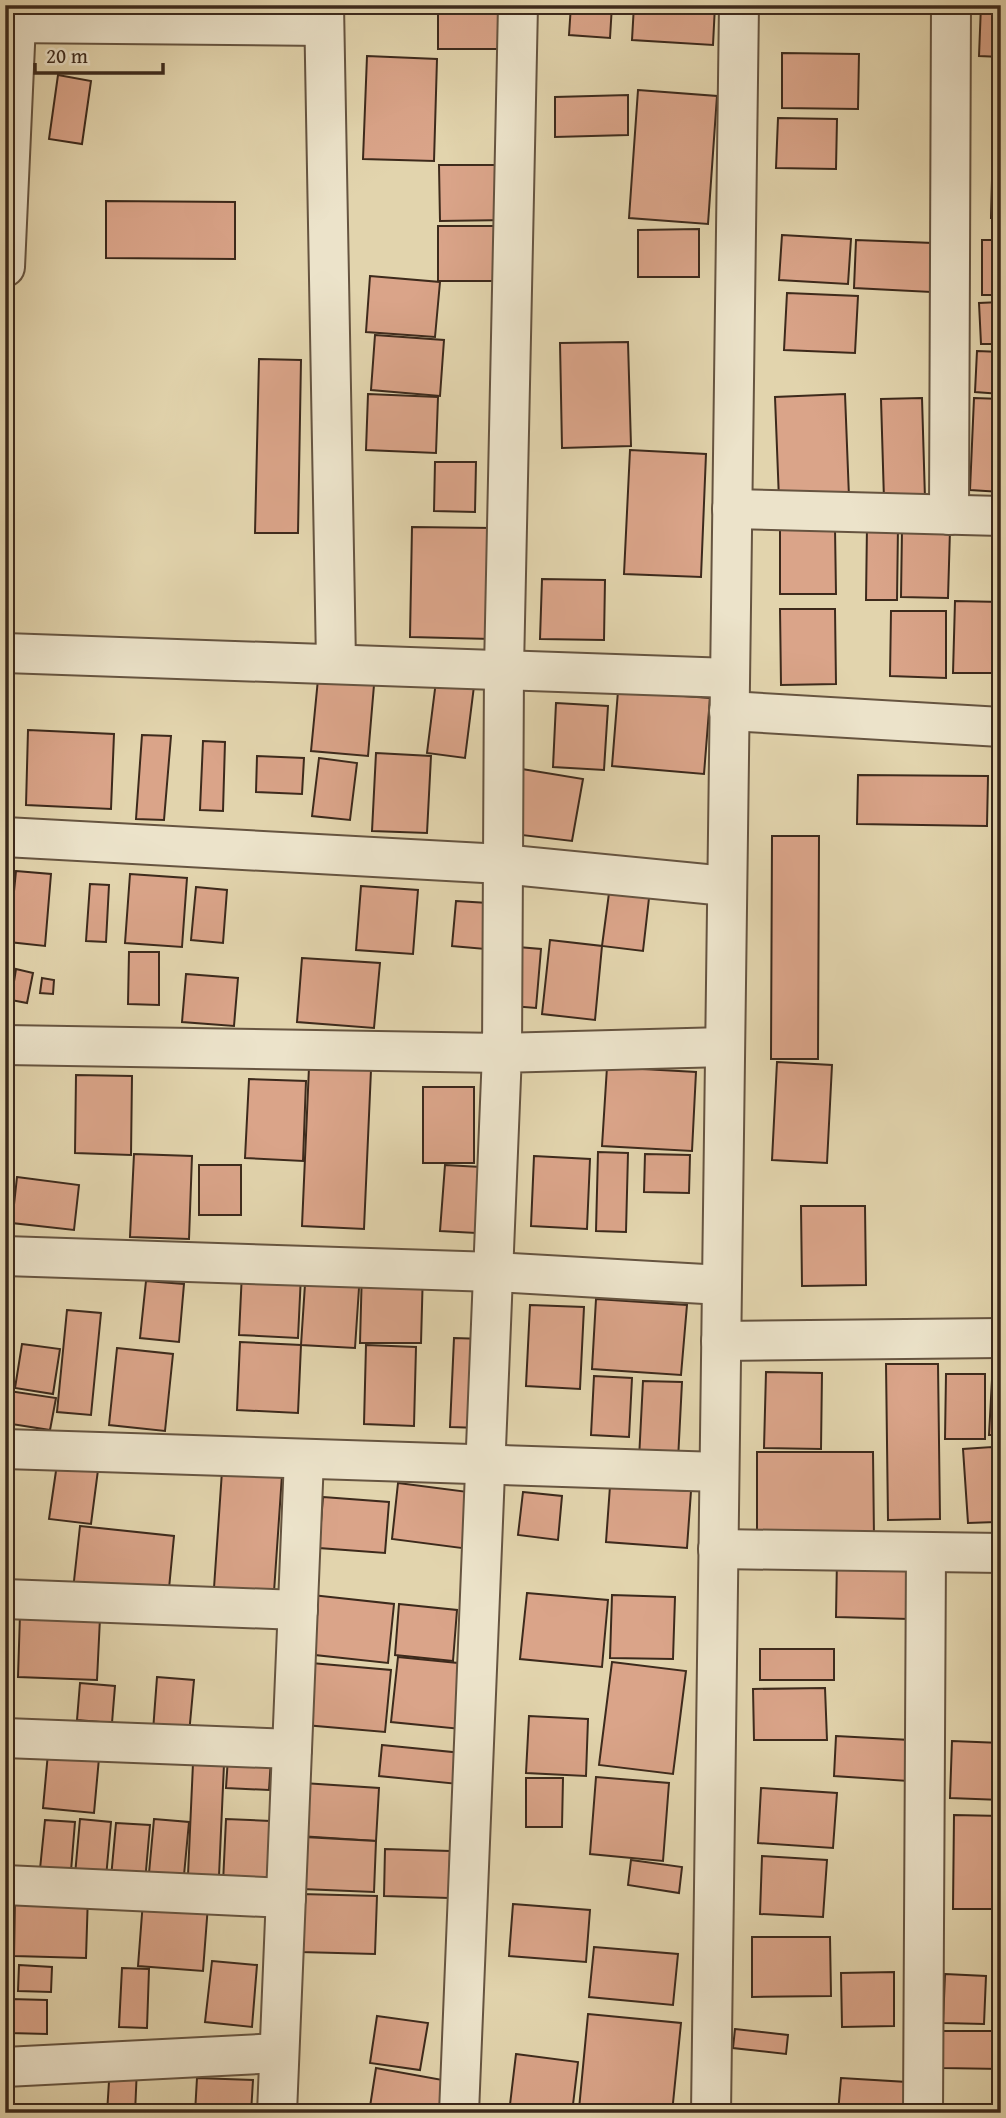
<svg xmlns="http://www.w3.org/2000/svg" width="1006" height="2118" viewBox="0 0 1006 2118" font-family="'Gentium Book Plus',serif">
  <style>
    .building { fill: #daa489; stroke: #3d2a1c; stroke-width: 2 }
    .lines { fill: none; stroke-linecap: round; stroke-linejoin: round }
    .minor-casing { stroke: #665440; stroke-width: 42 }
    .minor { stroke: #ece3ca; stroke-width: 38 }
  </style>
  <rect width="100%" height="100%" fill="#e2d4ad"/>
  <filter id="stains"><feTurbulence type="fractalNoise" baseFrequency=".00286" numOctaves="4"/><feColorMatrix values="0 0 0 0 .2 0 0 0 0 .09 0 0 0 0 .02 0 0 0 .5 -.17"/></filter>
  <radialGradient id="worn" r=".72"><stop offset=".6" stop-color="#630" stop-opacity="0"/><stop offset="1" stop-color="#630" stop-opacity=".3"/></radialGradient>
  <g class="building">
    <rect x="438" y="5" width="75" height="44"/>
    <polygon points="571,5 612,5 610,38 569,35"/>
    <polygon points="634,5 715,5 713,45 632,40"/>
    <polygon points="868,5 941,5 940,13 867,11"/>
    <polygon points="981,5 1001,5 1001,57 979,56"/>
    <polygon points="782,53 859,54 858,109 782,108"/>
    <polygon points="367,56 437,59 434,161 363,159"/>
    <polygon points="58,75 91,81 82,144 49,139"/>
    <polygon points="638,90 717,96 708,224 629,218"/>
    <polygon points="628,95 628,135 555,137 555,97"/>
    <polygon points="778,118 837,119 836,169 776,168"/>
    <polygon points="439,165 508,165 509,220 440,221"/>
    <polygon points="992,180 1001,180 1001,218 991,218"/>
    <polygon points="106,201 235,202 235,259 106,258"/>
    <rect x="438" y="226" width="70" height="55"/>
    <polygon points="699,229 699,277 638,277 638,230"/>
    <polygon points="782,235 851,239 848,284 779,280"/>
    <polygon points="856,240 933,243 931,292 854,288"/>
    <rect x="982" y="240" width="19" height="55"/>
    <polygon points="370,276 440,282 435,337 366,332"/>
    <polygon points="787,293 858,296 855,353 784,350"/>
    <polygon points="1001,302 1001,344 981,344 979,303"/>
    <polygon points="375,335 444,340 440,396 371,390"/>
    <polygon points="628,342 631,446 562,448 560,343"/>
    <polygon points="977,351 1001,352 1001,394 975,392"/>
    <polygon points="259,359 301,360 298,533 255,533"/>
    <polygon points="368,394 438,397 436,453 366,450"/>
    <polygon points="845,394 849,497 779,500 775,397"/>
    <polygon points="922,398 925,499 884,500 881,399"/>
    <polygon points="974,398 1001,399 1001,492 970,490"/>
    <polygon points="630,450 706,454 701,577 624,574"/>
    <polygon points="435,462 476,462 475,512 434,511"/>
    <polygon points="867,525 898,526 897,600 866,600"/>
    <polygon points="412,527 494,528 491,639 410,637"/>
    <polygon points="780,528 835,528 836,594 780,594"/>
    <polygon points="902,529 950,530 948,598 901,597"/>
    <polygon points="542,579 605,580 604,640 540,639"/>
    <polygon points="955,601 1001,602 1001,673 953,673"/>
    <polygon points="780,609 835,609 836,684 781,685"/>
    <polygon points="891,611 946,611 946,678 890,676"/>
    <polygon points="318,679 374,685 368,756 311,751"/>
    <polygon points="436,681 474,686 465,758 427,753"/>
    <polygon points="618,691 710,698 704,774 612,766"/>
    <polygon points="556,703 608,706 604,770 553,767"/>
    <polygon points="28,730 114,734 111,809 26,805"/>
    <polygon points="142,735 171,736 164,820 136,819"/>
    <polygon points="203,741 225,742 223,811 200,810"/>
    <polygon points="376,753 431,756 427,833 372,831"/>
    <polygon points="257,756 304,758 302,794 256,792"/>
    <polygon points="319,758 357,763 350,820 312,816"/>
    <polygon points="522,769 583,779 572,841 513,834"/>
    <polygon points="858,775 988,776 987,826 857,824"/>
    <polygon points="772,836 819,836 818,1059 771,1059"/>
    <polygon points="16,871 51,874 45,946 9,942"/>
    <polygon points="130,874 187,878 182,947 125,943"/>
    <polygon points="90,884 109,885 106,942 86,941"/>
    <polygon points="361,886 418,890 413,954 356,950"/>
    <polygon points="196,887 227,890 223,943 191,940"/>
    <polygon points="609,893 649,898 643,951 602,946"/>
    <polygon points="456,901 488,903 485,949 452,946"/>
    <polygon points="550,940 602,946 595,1020 542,1014"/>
    <polygon points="518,947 541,949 536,1008 512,1006"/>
    <polygon points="129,952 159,952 159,1005 128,1004"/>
    <polygon points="302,958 380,963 374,1028 297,1022"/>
    <polygon points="16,969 33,973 27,1003 11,1000"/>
    <polygon points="186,974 238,978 234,1026 182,1022"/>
    <polygon points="42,978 54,980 53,994 40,993"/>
    <polygon points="777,1062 832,1065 827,1163 772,1160"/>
    <polygon points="309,1067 371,1070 364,1229 302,1226"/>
    <polygon points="607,1067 696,1072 692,1151 602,1146"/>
    <polygon points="76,1075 132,1076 131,1155 75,1153"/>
    <polygon points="249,1079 306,1081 303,1161 245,1158"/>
    <rect x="423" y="1087" width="51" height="76"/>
    <polygon points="598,1152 628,1153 626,1232 596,1231"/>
    <polygon points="134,1154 192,1156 189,1239 130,1237"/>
    <polygon points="645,1154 690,1155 689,1193 644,1192"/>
    <polygon points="534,1156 590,1159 587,1229 531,1226"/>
    <rect x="199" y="1165" width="42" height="50"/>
    <polygon points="445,1165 481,1167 476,1233 440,1231"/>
    <polygon points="17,1177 79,1185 74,1230 12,1223"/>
    <polygon points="801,1206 865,1206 866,1285 802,1286"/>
    <polygon points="306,1269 360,1273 355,1348 301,1345"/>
    <polygon points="362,1269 423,1270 421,1343 360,1343"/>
    <polygon points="242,1272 301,1275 298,1338 239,1335"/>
    <polygon points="146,1281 184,1284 179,1342 140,1338"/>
    <polygon points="596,1299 687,1305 681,1375 592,1369"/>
    <polygon points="530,1305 584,1307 580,1389 526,1386"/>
    <polygon points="67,1310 101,1313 91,1415 57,1412"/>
    <polygon points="454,1338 484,1339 480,1428 450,1427"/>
    <polygon points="240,1342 301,1345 298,1413 237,1410"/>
    <polygon points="22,1344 60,1349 53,1394 15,1388"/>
    <polygon points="366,1345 416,1347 414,1426 364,1424"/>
    <polygon points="117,1348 173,1354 165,1431 109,1425"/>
    <polygon points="886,1364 938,1364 940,1519 888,1520"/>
    <polygon points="766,1372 822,1373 821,1449 764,1448"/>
    <polygon points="946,1374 985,1374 985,1439 945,1439"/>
    <polygon points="594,1376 632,1378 629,1437 591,1435"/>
    <polygon points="992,1380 1001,1380 1001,1435 989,1435"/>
    <polygon points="643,1381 682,1382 678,1460 639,1459"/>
    <polygon points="9,1391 56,1398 50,1430 5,1423"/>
    <polygon points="992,1447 996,1522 968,1523 963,1449"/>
    <polygon points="757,1452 873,1452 874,1538 757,1538"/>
    <polygon points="57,1464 98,1470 91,1524 49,1519"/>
    <polygon points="222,1471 282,1475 274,1592 214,1588"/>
    <polygon points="398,1483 476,1493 469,1549 392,1539"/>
    <polygon points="610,1486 691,1491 687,1548 606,1542"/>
    <polygon points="523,1492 562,1496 558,1540 518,1535"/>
    <polygon points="323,1497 389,1502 385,1553 319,1548"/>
    <polygon points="80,1526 174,1536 168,1599 73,1590"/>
    <polygon points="837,1558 911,1560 909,1619 836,1617"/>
    <polygon points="527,1593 608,1600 602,1667 520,1659"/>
    <polygon points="312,1595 394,1604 388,1663 306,1654"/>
    <polygon points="612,1595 675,1597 673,1659 610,1658"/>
    <polygon points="399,1604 457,1610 453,1661 395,1655"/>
    <polygon points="20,1614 100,1618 97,1680 18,1677"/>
    <rect x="760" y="1649" width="74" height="31"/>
    <polygon points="398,1657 468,1664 461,1729 391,1722"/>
    <polygon points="612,1662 686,1671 673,1774 599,1765"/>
    <polygon points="311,1663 391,1670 385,1732 305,1725"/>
    <polygon points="157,1677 194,1680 189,1734 153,1731"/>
    <polygon points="80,1683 115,1686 112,1723 77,1720"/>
    <polygon points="825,1688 827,1740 754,1740 753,1689"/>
    <polygon points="529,1716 588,1719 586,1776 526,1773"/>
    <polygon points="836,1736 910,1740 908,1781 834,1776"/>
    <polygon points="952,1741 1001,1743 1001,1800 950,1798"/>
    <polygon points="382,1745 462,1753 458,1784 379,1776"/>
    <polygon points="48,1753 99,1758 94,1813 43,1808"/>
    <polygon points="228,1757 271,1759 269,1790 226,1788"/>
    <polygon points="193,1763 224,1764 219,1876 188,1875"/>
    <polygon points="596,1777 669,1783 663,1861 590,1854"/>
    <polygon points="526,1778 563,1778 562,1827 526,1827"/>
    <polygon points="303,1783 379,1788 376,1841 299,1836"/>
    <polygon points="761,1788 837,1793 833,1848 758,1843"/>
    <polygon points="954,1815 1001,1816 1001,1909 953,1909"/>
    <polygon points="80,1819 111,1822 106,1878 75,1875"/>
    <polygon points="154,1819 189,1822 184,1875 149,1873"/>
    <polygon points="226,1819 270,1821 267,1885 223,1883"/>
    <polygon points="45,1820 75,1822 71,1871 40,1869"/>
    <polygon points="116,1823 150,1825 145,1882 111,1878"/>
    <polygon points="304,1837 376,1841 374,1892 302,1889"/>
    <polygon points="385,1849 450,1851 449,1898 384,1896"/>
    <polygon points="762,1856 827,1860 823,1917 760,1914"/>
    <polygon points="631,1860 682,1867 679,1893 628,1885"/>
    <polygon points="15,1892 88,1894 86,1958 14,1956"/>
    <polygon points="301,1894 377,1896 375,1954 300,1952"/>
    <polygon points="143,1901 208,1905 203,1971 138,1966"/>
    <polygon points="513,1904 590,1910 586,1962 509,1956"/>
    <polygon points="752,1937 830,1937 831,1996 752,1997"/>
    <polygon points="594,1947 678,1954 673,2005 589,1997"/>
    <polygon points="212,1961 257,1965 252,2027 205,2022"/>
    <polygon points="19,1965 52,1967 51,1992 18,1991"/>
    <polygon points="122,1968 149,1969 147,2028 119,2027"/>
    <polygon points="894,1972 894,2026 842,2027 841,1973"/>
    <polygon points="945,1974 986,1976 984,2024 943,2023"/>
    <polygon points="10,1999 47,2000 47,2034 9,2033"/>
    <polygon points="588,2014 681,2023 672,2113 579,2109"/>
    <polygon points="377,2016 428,2023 420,2070 370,2063"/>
    <polygon points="735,2029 788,2035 786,2054 733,2048"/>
    <polygon points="942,2031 1001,2031 1001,2069 942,2068"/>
    <polygon points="516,2054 578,2062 572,2113 509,2113"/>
    <polygon points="110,2066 137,2068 135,2113 107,2113"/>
    <polygon points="376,2068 448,2081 442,2113 369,2113"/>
    <polygon points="197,2078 253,2080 251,2113 195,2113"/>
    <polygon points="841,2078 907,2082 905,2113 838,2113"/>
    <polygon points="754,2109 821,2113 754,2113"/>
  </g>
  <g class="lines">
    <g class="minor-casing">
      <g id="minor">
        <polyline points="324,5 336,662"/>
        <polyline points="5,23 324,26"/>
        <polyline points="5,267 16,23"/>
        <polyline points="732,509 1001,516"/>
        <polyline points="949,515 951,5"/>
        <polyline points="5,653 730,678"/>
        <polyline points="729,711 1001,727"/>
        <polyline points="5,837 502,864 726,886"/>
        <polyline points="5,1045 502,1053 504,669 518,5"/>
        <polyline points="5,1256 494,1272 722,1285"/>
        <polyline points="721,1341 1001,1338"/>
        <polyline points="5,1449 719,1472"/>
        <polyline points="718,1549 1001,1553"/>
        <polyline points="5,1599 298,1610"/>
        <polyline points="5,1738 292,1749"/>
        <polyline points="5,1885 286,1898"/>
        <polyline points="5,2067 279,2053"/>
        <polyline points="277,2113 304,1459"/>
        <polyline points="459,2113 502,1053 725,1047"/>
        <polyline points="711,2113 739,5"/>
        <polyline points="923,2113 926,1552"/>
      </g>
    </g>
    <use href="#minor" class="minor"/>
  </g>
  <rect width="1006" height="2118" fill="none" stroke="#e2d4ad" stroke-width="28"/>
  <rect x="7" y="7" width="992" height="2104" fill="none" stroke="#3d2a1c" stroke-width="3.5"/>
  <rect x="14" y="14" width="978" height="2090" fill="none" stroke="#3d2a1c" stroke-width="2"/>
  <path d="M35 63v10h128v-10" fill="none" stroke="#3d2a1c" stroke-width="3.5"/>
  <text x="46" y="63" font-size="21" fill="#3d2a1c" stroke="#ece3ca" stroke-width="5" paint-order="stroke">20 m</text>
  <rect width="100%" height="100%" filter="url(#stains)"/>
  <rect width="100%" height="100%" fill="url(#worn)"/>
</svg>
